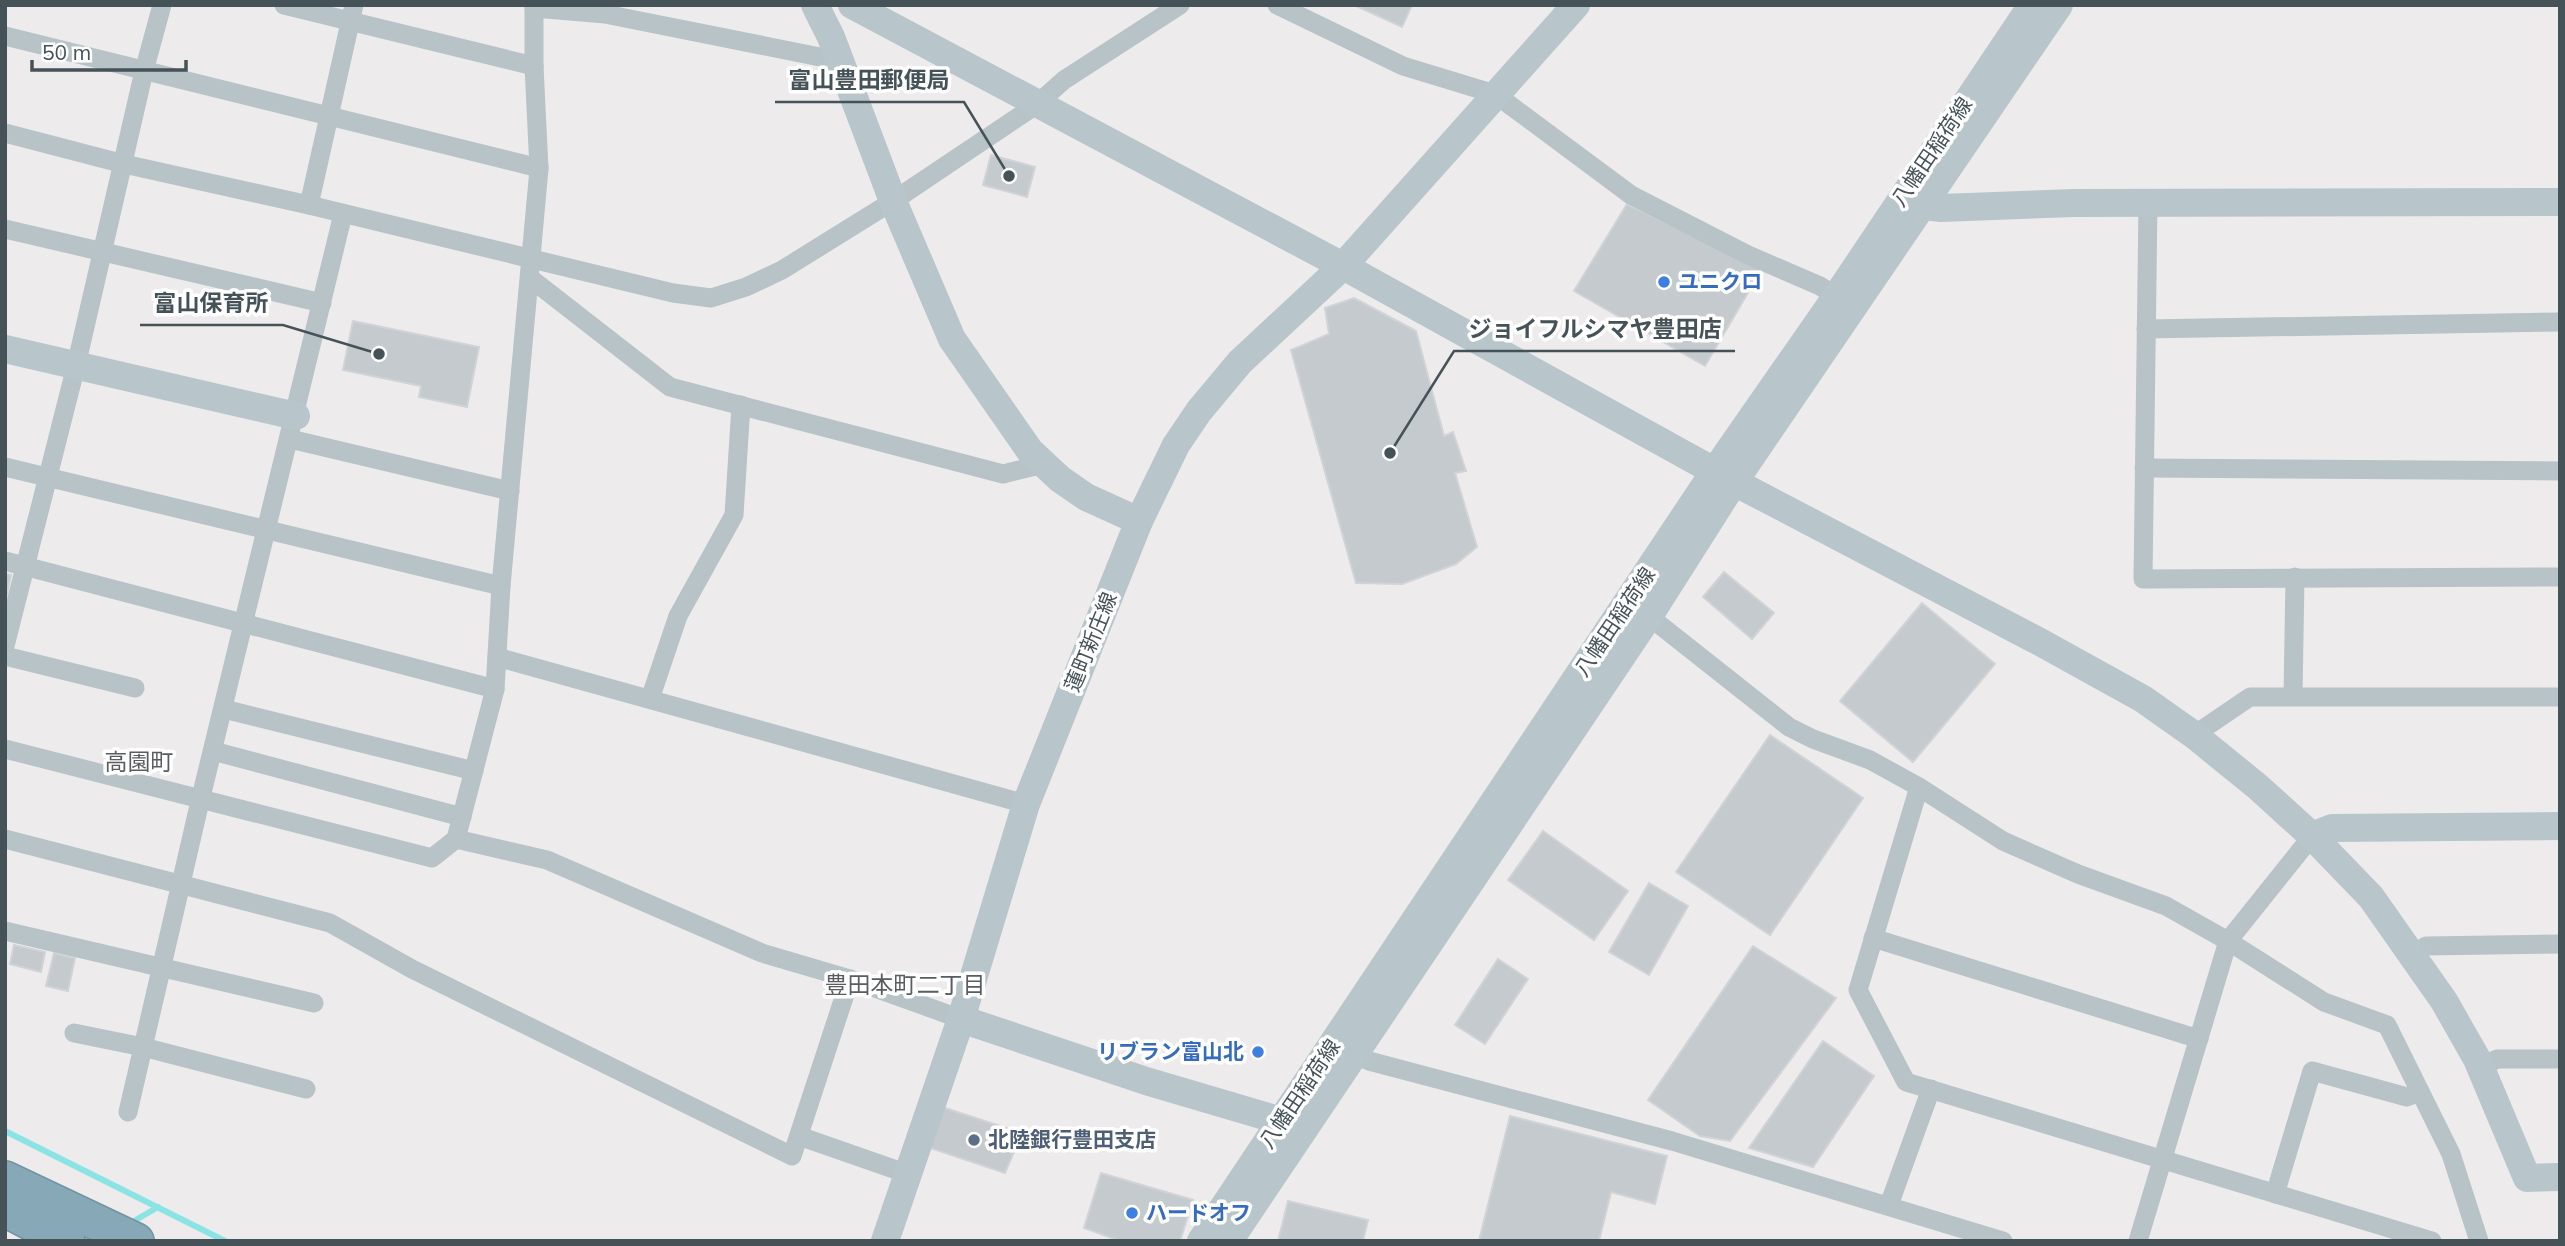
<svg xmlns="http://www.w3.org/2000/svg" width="2565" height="1246" viewBox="0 0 2565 1246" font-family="Mulish,'Noto Sans JP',sans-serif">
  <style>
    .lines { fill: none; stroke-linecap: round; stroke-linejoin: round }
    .stream { stroke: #8ce3e3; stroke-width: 6 }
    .building { fill: #c5cace; stroke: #d0d3d7; stroke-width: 2 }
    .highway-casing { stroke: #7293a2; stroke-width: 38 }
    .street { stroke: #b7c3c7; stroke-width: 19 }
    .secondary { stroke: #b8c6cc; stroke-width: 28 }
    .highway { stroke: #86a8b7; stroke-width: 35 }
    .shop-dot { fill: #3f7fe0; stroke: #fff; stroke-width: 2.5 }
    .service-dot { fill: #5c6f8a; stroke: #fff; stroke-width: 2.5 }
    .labels { text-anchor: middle; stroke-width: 7; stroke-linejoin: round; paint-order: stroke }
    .street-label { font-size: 21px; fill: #455257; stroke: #fff }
    .shop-label { font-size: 21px; font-weight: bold; fill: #366cbe; stroke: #fff; text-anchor: start }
    .service-label { font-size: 21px; font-weight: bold; fill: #4e5e75; stroke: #fff; text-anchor: start }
    .neighbourhood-label { font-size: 23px; fill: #595d60; stroke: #fff }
    .leader { fill: none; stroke: #455257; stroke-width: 2.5 }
    .callout-dot { fill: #455257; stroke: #fff; stroke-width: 2.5 }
    .callout-label { font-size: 23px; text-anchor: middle; font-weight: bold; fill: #455257; stroke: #fff; stroke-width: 7; stroke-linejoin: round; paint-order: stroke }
  </style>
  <rect width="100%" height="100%" fill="#eeebec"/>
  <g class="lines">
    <g class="stream">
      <polyline points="5,1131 225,1241"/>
      <polyline points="129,1224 158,1207"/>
    </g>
  </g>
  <g class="building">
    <polygon points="1354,5 1412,5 1402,27"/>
    <polygon points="991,155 1035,167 1027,197 983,185"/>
    <polygon points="1627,204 1762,269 1705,366 1574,291"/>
    <polygon points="1354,298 1416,331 1444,436 1453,432 1466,471 1455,473 1477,547 1456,564 1402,584 1356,583 1291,350 1329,334 1325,308"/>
    <polygon points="353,321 479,347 467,407 419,397 421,386 343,370"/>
    <polygon points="1724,572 1774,613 1752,639 1703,597"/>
    <polygon points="5,574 11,575 5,603"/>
    <polygon points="1922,603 1995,664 1913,762 1840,701"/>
    <polygon points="1770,735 1863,798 1770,935 1676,872"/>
    <polygon points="1543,831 1628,891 1594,940 1508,880"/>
    <polygon points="1649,883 1688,906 1649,975 1609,952"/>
    <polygon points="14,945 45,952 41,972 10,964"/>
    <polygon points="1753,946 1836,998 1730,1141 1700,1136 1648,1100"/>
    <polygon points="54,953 75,958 68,991 46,986"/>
    <polygon points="1498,959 1528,979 1485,1044 1455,1025"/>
    <polygon points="1823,1041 1874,1076 1813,1167 1749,1148"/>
    <polygon points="942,1107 1022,1133 1005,1173 927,1147"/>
    <polygon points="1510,1116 1667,1156 1655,1204 1611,1192 1599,1241 1479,1241"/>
    <polygon points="1101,1173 1193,1200 1180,1241 1120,1241 1084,1228"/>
    <polygon points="1288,1201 1368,1220 1363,1241 1278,1241"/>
  </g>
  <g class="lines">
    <g class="highway-casing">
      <g id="highway">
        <polyline points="5,1179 136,1241"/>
        <polyline points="5,1209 67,1241"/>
      </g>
    </g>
    <g class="street">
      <polyline points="284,5 534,66"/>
      <polyline points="1277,5 1403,66 1495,94 1631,195 1748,255 1820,286 1846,303"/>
      <polyline points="534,8 605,14 840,61"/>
      <polyline points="5,36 539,168"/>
      <polyline points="5,133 124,164 309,205 673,293 711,298 746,287 782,270 893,201 1036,105 1064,80 1180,5"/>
      <polyline points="2148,204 2143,579 2560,577"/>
      <polyline points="309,205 354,5"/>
      <polyline points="5,229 322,303"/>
      <polyline points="530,278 670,387 1003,474 1044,464"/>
      <polyline points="2146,329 2560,322"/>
      <polyline points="290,439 510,491"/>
      <polyline points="5,467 501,586"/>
      <polyline points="2144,468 2560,471"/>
      <polyline points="5,561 495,689"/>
      <polyline points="1641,610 1789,727 1813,739 1870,760 1919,787 2003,841 2078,874 2166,906 2228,941 2324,1002 2387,1025 2451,1154 2479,1241"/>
      <polyline points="5,646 76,366 144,71 162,5"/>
      <polyline points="5,656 135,688"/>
      <polyline points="497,657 1026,804"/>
      <polyline points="2293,696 2295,577"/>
      <polyline points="650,699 678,616 734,515 741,405"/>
      <polyline points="224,709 474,771"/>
      <polyline points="2194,735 2250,697 2560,697"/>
      <polyline points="5,749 432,858 456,839 495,689 501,586 539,169 534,66 534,5"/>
      <polyline points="213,751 462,817"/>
      <polyline points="1919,787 1858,990 1906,1082 2432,1241"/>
      <polyline points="5,839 330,923 412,969 792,1156 850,979"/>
      <polyline points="456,839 547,860 762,953 850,979 961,1019"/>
      <polyline points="5,931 314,1003"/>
      <polyline points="1873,938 2199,1039"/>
      <polyline points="2412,956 2426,946 2560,944"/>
      <polyline points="74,1033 143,1047 306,1089"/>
      <polyline points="1343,1051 1369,1061 1672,1141 2003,1241"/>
      <polyline points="2481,1067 2497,1059 2560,1059"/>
      <polyline points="128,1112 201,797 343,214"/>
      <polyline points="799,1136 908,1174"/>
      <polyline points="2275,1194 2312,1071 2407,1097 2420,1092"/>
      <polyline points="1889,1205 1931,1089"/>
      <polyline points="2138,1241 2228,941 2312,836"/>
    </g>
    <g class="secondary">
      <polyline points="815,5 831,37 893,201 952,339 1030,451 1060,479 1086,497 1139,521 1026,804 961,1019 885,1241"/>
      <polyline points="852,5 1343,266 1734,482 2040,642 2143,699 2194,735 2258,787 2312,836 2371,897 2444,1001 2477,1059 2527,1178 2560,1177"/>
      <polyline points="1911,201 1924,206 1941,208 2074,203 2560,202"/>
      <polyline points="5,349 296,416"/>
      <polyline points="1139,521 1176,445 1199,411 1240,362 1343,266 1576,5"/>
      <polyline points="2312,836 2332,828 2560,826"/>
      <polyline points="961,1019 1146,1081 1282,1121 1296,1131"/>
      <polyline points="1201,1241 1714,472 1836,297 2032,5"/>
      <polyline points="1229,1241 1649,616 1734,482 2059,5"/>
    </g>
    <use href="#highway" class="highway"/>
  </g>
  <g class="shop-dot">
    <circle cx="1664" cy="282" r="7"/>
    <circle cx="1258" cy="1052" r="7"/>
    <circle cx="1132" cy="1213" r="7"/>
  </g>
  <circle class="service-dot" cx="974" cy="1140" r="7"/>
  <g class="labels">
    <g class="street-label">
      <text transform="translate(1932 152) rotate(-56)" y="7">八幡田稲荷線</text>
      <text transform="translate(1615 622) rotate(-56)" y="7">八幡田稲荷線</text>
      <text transform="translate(1091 642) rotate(-68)" y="7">蓮町新庄線</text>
      <text transform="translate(1300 1094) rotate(-56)" y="7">八幡田稲荷線</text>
    </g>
    <g class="shop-label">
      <text x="1678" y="289">ユニクロ</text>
      <text x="1244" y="1059" text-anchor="end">リブラン富山北</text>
      <text x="1146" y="1220">ハードオフ</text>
    </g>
    <g class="service-label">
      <text x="988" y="1147">北陸銀行豊田支店</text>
    </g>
    <g class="neighbourhood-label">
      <text x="139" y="770">高園町</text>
      <text x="905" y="993">豊田本町二丁目</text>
    </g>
  </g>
  <path class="leader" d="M1009 176L964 102H775M379 354L283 325H140M1390 453L1454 351H1735"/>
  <g class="callout-dot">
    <circle cx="1009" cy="176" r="7"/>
    <circle cx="379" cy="354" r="7"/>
    <circle cx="1390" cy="453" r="7"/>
  </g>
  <g class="callout-label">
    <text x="869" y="88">富山豊田郵便局</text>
    <text x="211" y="311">富山保育所</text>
    <text x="1595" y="337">ジョイフルシマヤ豊田店</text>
  </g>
  <rect width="2565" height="1246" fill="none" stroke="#455257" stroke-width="14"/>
  <path d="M32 60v10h154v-10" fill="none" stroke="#455257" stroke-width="3.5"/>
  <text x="42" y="60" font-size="21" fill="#455257" stroke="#ffffff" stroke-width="5" paint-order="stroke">50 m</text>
</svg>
